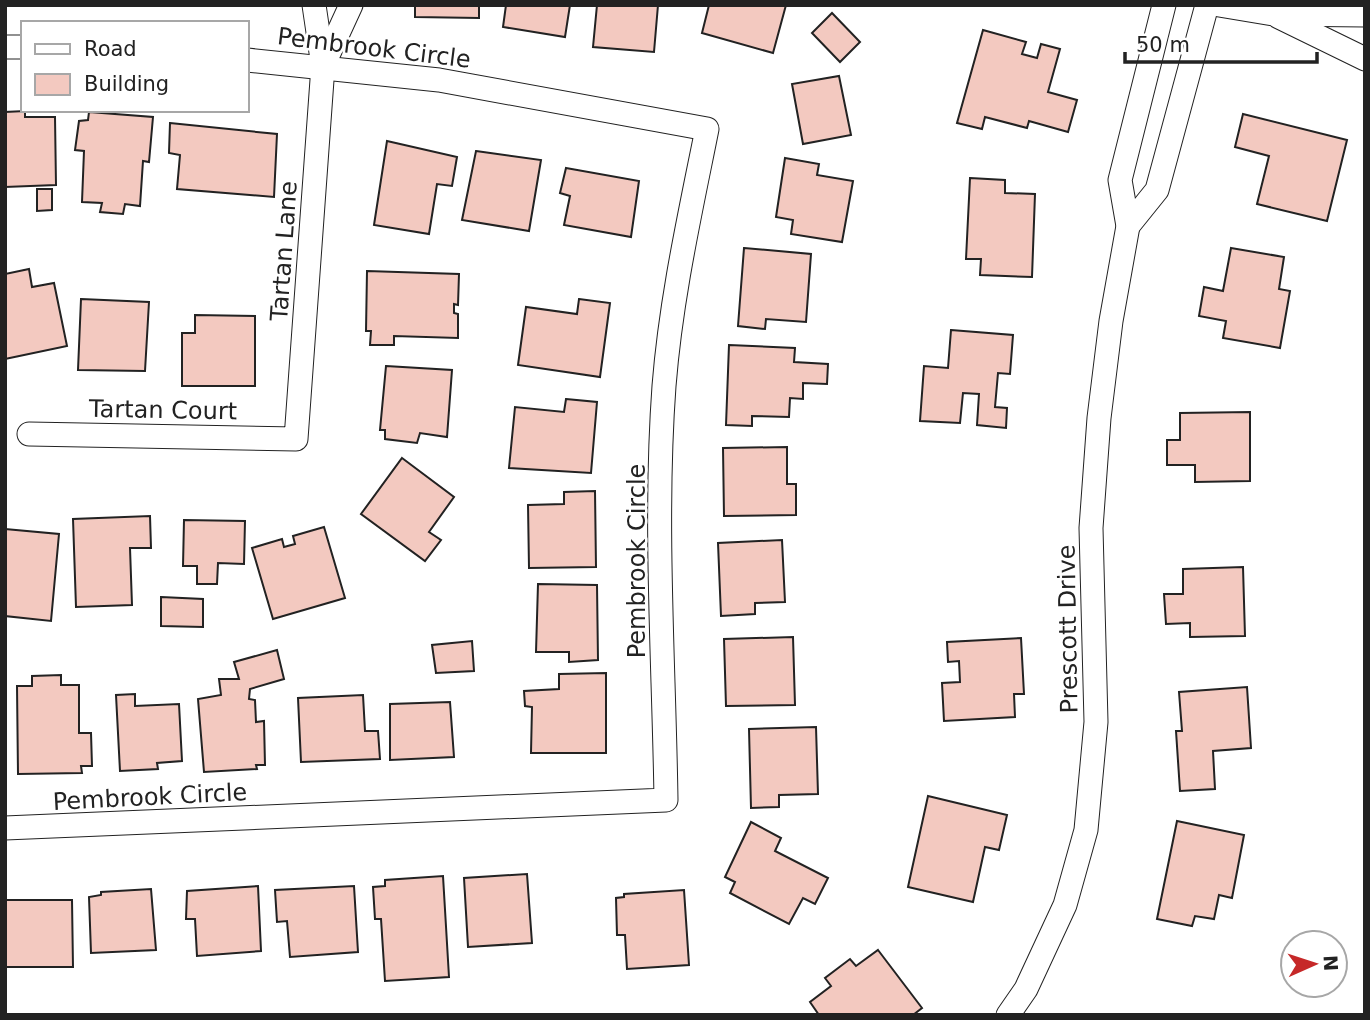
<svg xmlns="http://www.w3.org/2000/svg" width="1370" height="1020" viewBox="0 0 1370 1020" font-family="'DejaVu Sans',sans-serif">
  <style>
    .building { fill: #f3c9c0; stroke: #222; stroke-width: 2 }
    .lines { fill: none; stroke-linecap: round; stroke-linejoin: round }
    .minor-casing { stroke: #222; stroke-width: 25 }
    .minor { stroke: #fff; stroke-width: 23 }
    .labels { text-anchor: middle; stroke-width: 5; stroke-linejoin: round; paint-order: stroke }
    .street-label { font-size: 24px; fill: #222; stroke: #fff }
  </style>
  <rect width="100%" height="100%" fill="#fff"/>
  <g class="building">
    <polygon points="415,5 479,5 479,18 415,17"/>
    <polygon points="506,5 570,5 565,37 503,27"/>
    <polygon points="597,5 658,5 654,52 593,47"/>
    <polygon points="709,5 786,5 773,53 702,33"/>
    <polygon points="832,13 860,42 840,62 812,33"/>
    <polygon points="983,30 1026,42 1022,54 1037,58 1041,44 1060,49 1048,92 1077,100 1068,132 1029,121 1027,128 985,117 982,129 957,123"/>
    <polygon points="839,76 851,135 803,144 792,84"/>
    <polygon points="25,111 25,117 55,117 56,185 5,187 5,112"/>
    <polygon points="89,112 153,117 149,162 143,161 140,206 125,204 123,214 100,212 102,203 82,202 84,151 75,150 79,121 88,120"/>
    <polygon points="1243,114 1347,140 1327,221 1257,204 1269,156 1235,147"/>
    <polygon points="170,123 277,134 274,197 177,189 180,155 169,153"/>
    <polygon points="387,141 457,157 452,186 437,184 429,234 374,225"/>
    <polygon points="476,151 541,160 529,231 462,220"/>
    <polygon points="785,158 819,164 817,175 853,181 842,242 791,234 793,220 776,217"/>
    <polygon points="566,168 639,181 631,237 564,225 570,196 560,193"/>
    <polygon points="970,178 1005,180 1005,193 1035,194 1032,277 980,275 981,259 966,259"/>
    <polygon points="37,189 52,189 52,210 37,211"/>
    <polygon points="744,248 811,254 806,322 766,319 765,329 738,326"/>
    <polygon points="1231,248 1284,257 1279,289 1290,291 1280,348 1223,338 1226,321 1199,316 1204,287 1223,291"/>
    <polygon points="29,269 32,287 54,283 67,346 5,359 5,274"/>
    <polygon points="367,271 459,274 458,305 454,304 454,313 458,314 458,338 394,336 394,345 370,345 371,331 366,331"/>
    <polygon points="81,299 149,302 145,371 78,370"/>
    <polygon points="579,299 610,303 600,377 518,365 526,307 577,314"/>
    <polygon points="195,315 255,316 255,386 182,386 182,333 195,333"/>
    <polygon points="951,330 1013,335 1010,374 998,373 995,407 1007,408 1006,428 977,425 979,394 963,393 960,423 920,421 924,366 948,368"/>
    <polygon points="729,345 795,348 794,362 828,364 827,384 803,383 803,399 790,398 789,417 752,416 752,426 726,425"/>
    <polygon points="386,366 452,370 447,437 420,433 417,443 385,439 385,430 380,430"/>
    <polygon points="566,399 597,402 591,473 509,468 515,407 564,412"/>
    <polygon points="1250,412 1250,481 1195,482 1195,465 1167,465 1167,440 1180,440 1180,413"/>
    <polygon points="787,447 787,484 796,484 796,515 724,516 723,448"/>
    <polygon points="402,458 454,497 429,532 441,540 425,561 361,514"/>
    <polygon points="595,491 596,567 529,568 528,505 564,504 564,492"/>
    <polygon points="150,516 151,548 130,548 132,605 76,607 73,519"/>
    <polygon points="184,520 245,521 244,564 218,563 217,584 197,584 197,566 183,566"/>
    <polygon points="324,527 345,598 273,619 252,548 282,539 284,547 295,544 293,536"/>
    <polygon points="5,529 59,534 51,621 5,616"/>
    <polygon points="782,540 785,602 755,603 755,614 721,616 718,543"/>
    <polygon points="1243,567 1245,636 1190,637 1190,623 1166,624 1164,594 1183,594 1183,569"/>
    <polygon points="538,584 597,585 598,660 569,662 569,652 536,652"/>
    <polygon points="161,597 203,599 203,627 161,626"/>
    <polygon points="793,637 795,705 726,706 724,639"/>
    <polygon points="1021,638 1024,694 1014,694 1015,717 944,721 942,683 960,682 959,661 948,662 947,642"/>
    <polygon points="472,641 474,671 436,673 432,645"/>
    <polygon points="277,650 284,679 250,689 249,699 255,700 256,722 264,721 265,765 256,765 257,769 204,772 198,699 221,695 219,679 239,679 234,662"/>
    <polygon points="606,673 606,753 531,753 532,707 525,706 524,691 559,689 559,674"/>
    <polygon points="61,675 61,685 79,685 79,733 91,733 92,766 81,766 82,773 18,774 17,686 32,686 32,676"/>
    <polygon points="1247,687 1251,748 1213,751 1215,789 1180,791 1176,731 1182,731 1179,692"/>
    <polygon points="135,694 135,706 179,704 182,761 157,763 158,769 120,771 116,695"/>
    <polygon points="363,695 365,731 378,731 380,759 301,762 298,698"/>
    <polygon points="450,702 454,757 390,760 390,704"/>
    <polygon points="816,727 818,794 779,795 779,807 751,808 749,729"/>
    <polygon points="928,796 1007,815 999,850 985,847 973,902 908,887"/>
    <polygon points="1177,821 1244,835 1232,898 1219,895 1214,919 1195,916 1192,926 1157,919"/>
    <polygon points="751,822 781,838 775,851 828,878 815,904 803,898 789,924 730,893 735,882 725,877"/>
    <polygon points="527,874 532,943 468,947 464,878"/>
    <polygon points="443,876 449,977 385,981 381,919 375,919 373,887 385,886 385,880"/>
    <polygon points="258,886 261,951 197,956 195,919 186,919 187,891"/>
    <polygon points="354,886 358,952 290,957 287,921 277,922 275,890"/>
    <polygon points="151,889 156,950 91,953 89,897 101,895 101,892"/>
    <polygon points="684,890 689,965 627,969 625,935 617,935 616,898 624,897 624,894"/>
    <polygon points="5,900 72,900 73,967 5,967"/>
    <polygon points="878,950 922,1008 913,1015 819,1015 810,1002 831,986 825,978 850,959 856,966"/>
  </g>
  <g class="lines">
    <g class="minor-casing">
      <g id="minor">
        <polyline points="1219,5 1273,14 1365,15"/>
        <polyline points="1279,17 1365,59"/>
        <polyline points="5,47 23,47"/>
        <polyline points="323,66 351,5"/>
        <polyline points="1128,226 1157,190 1207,5"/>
        <polyline points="29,434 296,439 323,66 314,5"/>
        <path d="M5,828L666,800C664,663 654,523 664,386C671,298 690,214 707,129L439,80L247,60"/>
        <polyline points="1008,1015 1026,989 1065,905 1086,830 1096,722 1091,528 1099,418 1111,321 1128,226 1120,180 1164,5"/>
      </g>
    </g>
    <use href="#minor" class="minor"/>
  </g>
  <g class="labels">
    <g class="street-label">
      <text transform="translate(374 48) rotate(7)" y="8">Pembrook Circle</text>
      <text transform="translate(284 251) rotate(-86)" y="8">Tartan Lane</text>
      <text transform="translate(163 410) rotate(1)" y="8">Tartan Court</text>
      <text transform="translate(637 561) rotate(-90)" y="8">Pembrook Circle</text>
      <text transform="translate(1068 629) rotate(-91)" y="8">Prescott Drive</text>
      <text transform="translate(150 797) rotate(-3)" y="8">Pembrook Circle</text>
    </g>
  </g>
  <rect width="1370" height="1020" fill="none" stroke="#222222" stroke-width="14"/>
  <rect x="21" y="21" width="228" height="91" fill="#ffffff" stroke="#a7a7a7" stroke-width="2"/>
  <rect x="35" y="44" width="35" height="10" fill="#ffffff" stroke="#a7a7a7" stroke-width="2"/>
  <text x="84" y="56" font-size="21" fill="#222222">Road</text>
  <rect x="35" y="74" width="35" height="21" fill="#f3c9c0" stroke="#a7a7a7" stroke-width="2"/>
  <text x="84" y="91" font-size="21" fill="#222222">Building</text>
  <g transform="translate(1314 964) rotate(87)"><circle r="33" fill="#ffffff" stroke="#a7a7a7" stroke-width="2"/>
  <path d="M0-5L12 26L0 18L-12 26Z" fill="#c62828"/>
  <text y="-10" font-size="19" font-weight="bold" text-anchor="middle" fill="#222222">N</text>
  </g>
  <path d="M1125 52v10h192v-10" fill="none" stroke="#222222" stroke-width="3.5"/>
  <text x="1136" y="52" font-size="21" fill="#222222" stroke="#ffffff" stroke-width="5" paint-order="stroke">50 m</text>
</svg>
